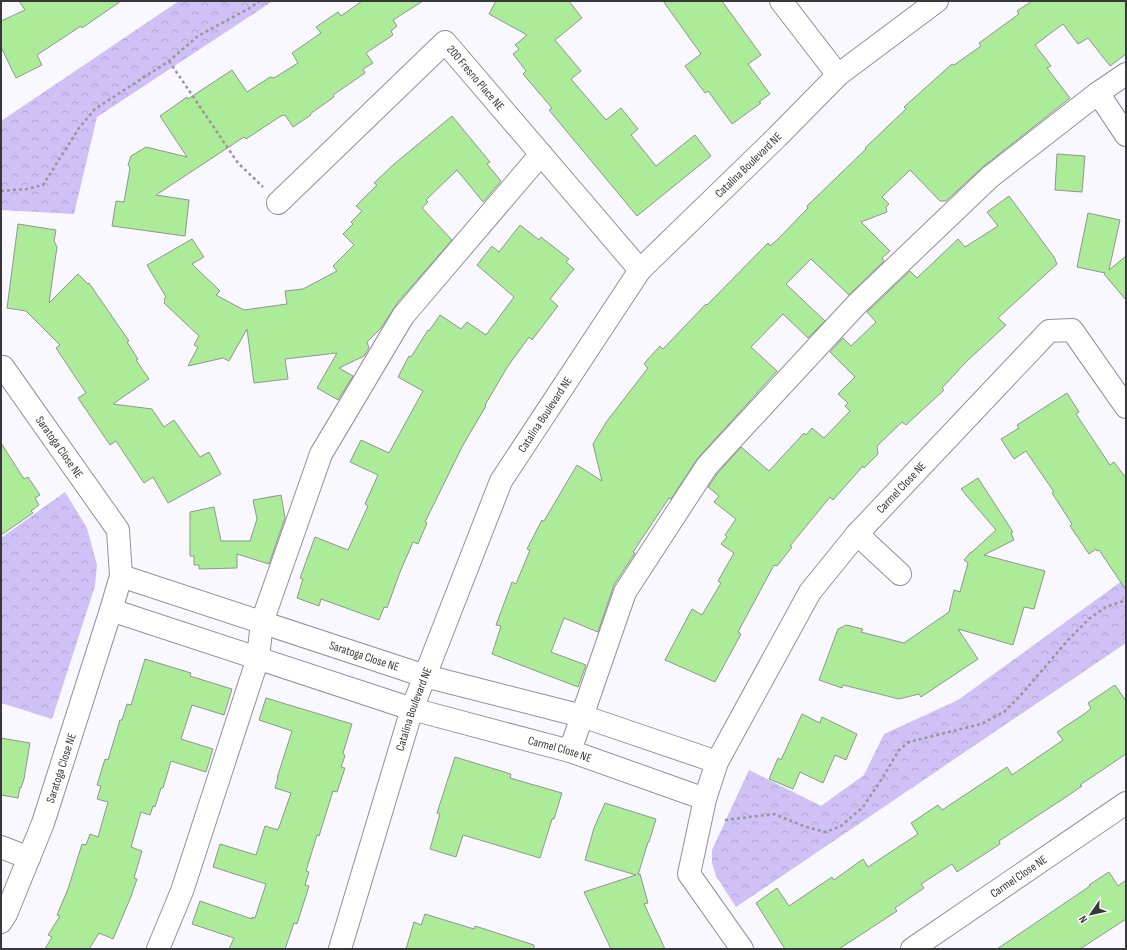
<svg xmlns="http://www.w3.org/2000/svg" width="1127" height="950" viewBox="0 0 1127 950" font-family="'Sofia Sans Condensed',sans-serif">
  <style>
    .park { fill: url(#park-crowns) }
    .building { fill: #aceb97; stroke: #8f978d }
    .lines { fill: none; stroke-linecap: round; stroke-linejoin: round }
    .minor-casing { stroke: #93909c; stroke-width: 24 }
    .path { stroke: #97969c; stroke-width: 2.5; stroke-dasharray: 3 3; stroke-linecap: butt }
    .minor { stroke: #fff; stroke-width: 22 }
    .labels { text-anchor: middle; stroke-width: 3; stroke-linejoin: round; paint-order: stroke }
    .street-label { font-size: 12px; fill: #38373c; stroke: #fff }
  </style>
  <defs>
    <pattern id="park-crowns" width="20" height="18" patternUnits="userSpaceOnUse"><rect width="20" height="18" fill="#cfc1f5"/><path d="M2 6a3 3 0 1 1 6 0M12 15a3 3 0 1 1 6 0" fill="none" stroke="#b2a6d3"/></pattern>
  </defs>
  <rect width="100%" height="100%" fill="#f9f7ff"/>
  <g class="park">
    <polygon points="179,1 273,1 97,117 74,214 1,210 1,121"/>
    <polygon points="65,492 87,528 97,565 95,586 52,719 1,703 1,538"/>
    <polygon points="1126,578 1126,643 736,907 716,876 712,863 712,850 749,770 821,806 864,775 884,734 958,700"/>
  </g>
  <g class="building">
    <polygon points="19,1 121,1 82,28 81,26 37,55 42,65 16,78 1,47 1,21 25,10"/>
    <polygon points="362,1 423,1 393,20 397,26 391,31 393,35 366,53 373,63 363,69 365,73 333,95 334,97 310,114 311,115 293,127 285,115 281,116 246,139 244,137 156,195 189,200 185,236 112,226 116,201 124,202 130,168 128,165 131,156 146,147 187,157 160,116 187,97 188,99 232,70 247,92 270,77 274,78 298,63 292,53 321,33 316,27 338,12 341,16"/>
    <polygon points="496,1 569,1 582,18 555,40 581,71 571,79 606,120 621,108 638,129 631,135 656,166 695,135 711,156 637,216 549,110 552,108 523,74 526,71 513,54 519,49 515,45 527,35 489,14"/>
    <polygon points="663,1 722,1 761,55 748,64 770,94 759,102 761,103 732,124 708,91 705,93 685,66 701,54"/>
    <polygon points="1032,1 1126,1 1126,54 1110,66 1088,38 1078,44 1063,24 1035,45 1051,66 1047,68 1070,98 984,166 946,201 940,201 910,170 882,197 889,204 886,207 887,212 861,222 890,251 882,258 884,261 849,295 811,259 786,284 825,321 808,338 783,314 751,347 777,371 698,458 671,499 669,498 633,552 635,553 614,585 598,632 564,618 551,652 586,665 578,687 492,654 501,626 496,625 512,582 516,584 530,550 527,549 542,520 544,521 577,465 602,481 593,444 607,421 648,368 644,364 648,359 660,346 663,349 706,304 707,305 768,243 770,246 778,239 808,208 807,206 866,149 865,148 906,109 904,107 952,64 954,65 981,46 979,43 1019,14 1017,11"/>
    <polygon points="452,116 490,162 487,164 501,181 483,202 457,170 426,200 428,202 422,208 452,240 398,302 381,328 367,342 369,348 364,356 339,368 353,376 338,400 317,388 337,353 285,359 288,379 254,383 247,329 229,361 223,358 188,366 198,347 194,345 199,336 164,303 165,301 164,299 166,297 147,265 192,239 204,257 192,264 220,291 216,295 244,310 287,304 285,291 303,289 337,271 333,266 354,245 343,234 353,224 351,222 362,211 356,206 377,185 374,183 393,165"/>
    <polygon points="1057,154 1085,156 1082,192 1055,190"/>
    <polygon points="1009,196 1054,257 1057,264 998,318 1006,325 966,362 942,388 944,390 906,425 902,422 877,446 878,454 864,468 863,466 833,500 830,497 790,546 792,547 777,566 774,565 738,632 741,634 715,682 665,660 692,609 702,615 721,583 718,581 734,553 721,544 727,537 725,535 736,519 714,502 719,496 708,487 717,474 741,447 769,471 804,433 806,435 812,428 824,438 850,411 845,406 848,403 838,394 855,377 830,352 843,338 851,346 876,322 867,312 910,271 917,278 958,239 965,247 998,226 987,212"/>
    <polygon points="1088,213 1120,220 1109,270 1126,256 1126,300 1104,274 1105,273 1077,267"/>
    <polygon points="18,224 56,230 54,241 57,247 49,303 78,274 88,284 89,283 129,341 127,342 138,359 136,360 149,379 113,404 152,409 164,427 174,420 200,457 209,452 221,474 168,503 153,477 144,483 116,441 110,445 78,398 86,393 56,348 60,345 26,311 7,308"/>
    <polygon points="520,225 539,240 541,237 569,259 566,262 574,269 550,299 558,306 532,340 529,337 508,366 485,405 486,406 463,445 425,522 427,523 418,544 413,542 400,572 387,608 384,607 379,620 321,599 319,606 297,598 303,579 300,578 315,537 348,550 368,506 365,504 378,475 350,462 361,440 389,453 423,391 398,377 409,356 411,357 428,330 429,331 440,315 461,329 467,322 486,335 514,297 477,265 492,246 499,252"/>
    <polygon points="1067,393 1079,412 1076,414 1110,465 1114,462 1126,478 1126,590 1099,550 1097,551 1096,549 1089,554 1070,526 1072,524 1052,493 1054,492 1026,451 1014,459 1001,439 1019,428 1017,425"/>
    <polygon points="1,443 24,479 28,477 40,495 35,498 39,505 31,511 33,513 1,535"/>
    <polygon points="978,478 1013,532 1011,533 1014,540 984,555 1045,571 1034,609 1024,607 1013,645 958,629 978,659 921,697 919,694 899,699 843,685 842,688 819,680 838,629 846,625 863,629 861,632 904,643 949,612 954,590 960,592 968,563 964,560 971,552 972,552 996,530 961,489"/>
    <polygon points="281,495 285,518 269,564 237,554 237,568 199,569 199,565 194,565 194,556 190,556 190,512 214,507 221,541 250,541 257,519 253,500"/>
    <polygon points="145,659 191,673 190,676 232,689 224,715 192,705 181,739 213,749 206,772 171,761 163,788 161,788 155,807 153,806 150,815 141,812 131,847 142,851 134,878 137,879 130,899 113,939 99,933 89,949 45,949 52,937 48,935 60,916 57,915 68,889 82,844 86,845 90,834 98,837 108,802 97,799 101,786 97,785 105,759 108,760 120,720 122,720 127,704 131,705"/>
    <polygon points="1115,685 1126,701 1126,754 1080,785 1082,786 1066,797 999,841 1000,844 957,872 952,864 921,884 924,888 895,908 897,911 839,949 785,949 756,903 777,888 789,906 832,877 834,880 863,859 868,867 918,834 911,823 938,805 942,810 1007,767 1012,775 1063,740 1057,732 1087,712 1091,708 1088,703"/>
    <polygon points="266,698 352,724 343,753 345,756 341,767 345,768 337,792 333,791 319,836 317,835 306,871 309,872 305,885 309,886 297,924 294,923 285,949 229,949 234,938 192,924 200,901 252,919 252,917 255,918 266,884 213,867 220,844 256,855 265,826 278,830 291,793 275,788 278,778 277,778 292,731 259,720"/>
    <polygon points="802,714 820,723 822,717 857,734 846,760 835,755 823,783 800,772 793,789 769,779 778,758 781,760"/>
    <polygon points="1,738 30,743 24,779 21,788 20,787 18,798 1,795"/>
    <polygon points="455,757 511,774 510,778 562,793 554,819 552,819 540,858 463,835 456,857 430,849 440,814 437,813"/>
    <polygon points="605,803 656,819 649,842 648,842 638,875 640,874 648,903 644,904 665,949 611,949 584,892 636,875 585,860 594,828"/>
    <polygon points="1109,872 1118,886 1126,880 1126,919 1080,949 997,949 1090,886 1089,885"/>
    <polygon points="425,914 474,929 475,926 534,945 534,949 406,949 414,922 421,925"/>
  </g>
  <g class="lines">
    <g class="minor-casing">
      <g id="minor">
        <polyline points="781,1 838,75"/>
        <polyline points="1098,93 1126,135"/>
        <path id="s1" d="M278,203L445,42L640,270"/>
        <path id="s2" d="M1,367H3L118,530L121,576L111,610L43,823L6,914L1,922"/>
        <polyline points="857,534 900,574"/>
        <path id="s3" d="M121,576L425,676L582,716L717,762"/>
        <path id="s4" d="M111,610L412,709L570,751L705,799"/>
        <polyline points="570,751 625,592 707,466 856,305 990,177 1098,93 1126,74"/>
        <polyline points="1,847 29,858"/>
        <polyline points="158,949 182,891 258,658 262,622 321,454 403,316 541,154"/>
        <path id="s5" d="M340,949L412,709L501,481L640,270L777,137L838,75L937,1"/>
        <path id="s6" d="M742,949L689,874L705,799L717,762L810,592L857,534L1049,331L1072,330L1126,407"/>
        <path id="s7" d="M912,949L1126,803"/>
      </g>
    </g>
    <g class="path">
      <polyline points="169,61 238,163 263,187"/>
      <polyline points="1,191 27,189 43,185 79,128 95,109 169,61 198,36 248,9 260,1"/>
      <polyline points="725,820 774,814 806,827 826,832 841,826 863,807 881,780 899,750 909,742 981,724 1004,712 1020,696 1069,639 1090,618 1106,607 1126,600"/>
    </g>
    <use href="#minor" class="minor"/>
  </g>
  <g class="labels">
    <g class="street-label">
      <text dy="4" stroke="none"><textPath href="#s1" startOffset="279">200 Fresno Place NE</textPath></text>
      <text dy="4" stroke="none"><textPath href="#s5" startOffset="899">Catalina Boulevard NE</textPath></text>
      <text dy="4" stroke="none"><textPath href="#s5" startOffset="575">Catalina Boulevard NE</textPath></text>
      <text dy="4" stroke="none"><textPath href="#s2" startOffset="100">Saratoga Close NE</textPath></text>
      <text dy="4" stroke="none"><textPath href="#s6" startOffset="540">Carmel Close NE</textPath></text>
      <text dy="4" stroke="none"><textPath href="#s3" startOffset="256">Saratoga Close NE</textPath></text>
      <text dy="4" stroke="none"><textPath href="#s5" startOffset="251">Catalina Boulevard NE</textPath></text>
      <text dy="4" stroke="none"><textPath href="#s4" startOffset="470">Carmel Close NE</textPath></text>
      <text transform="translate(61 768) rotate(-72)" y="4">Saratoga Close NE</text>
      <text dy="4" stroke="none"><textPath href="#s7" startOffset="129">Carmel Close NE</textPath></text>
    </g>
  </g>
  <rect width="1127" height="950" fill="none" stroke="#38373c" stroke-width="4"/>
  <g transform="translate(1091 914) rotate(236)" stroke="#ffffff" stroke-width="3" paint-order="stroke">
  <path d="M0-3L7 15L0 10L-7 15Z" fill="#38373c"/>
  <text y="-6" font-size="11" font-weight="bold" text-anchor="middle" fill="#38373c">N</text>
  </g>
</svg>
